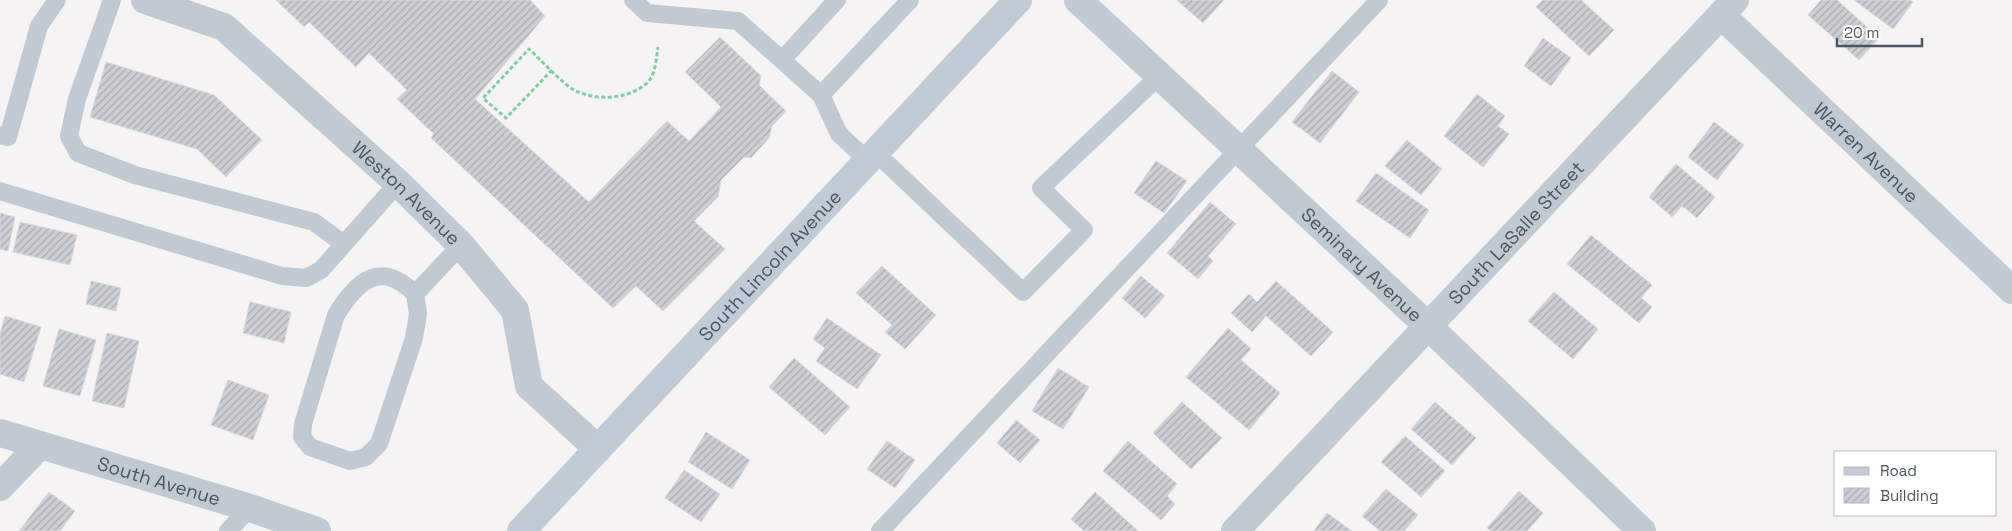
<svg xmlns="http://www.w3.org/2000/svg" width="2012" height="531" viewBox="0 0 2012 531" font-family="'Space Grotesk',sans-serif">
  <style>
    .building { fill: url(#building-hatch); stroke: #d7d9de }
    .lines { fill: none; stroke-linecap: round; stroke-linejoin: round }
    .path { stroke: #7ad0a6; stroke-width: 3; stroke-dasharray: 4 2.5; stroke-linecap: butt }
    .lane { stroke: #c1cad2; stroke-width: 18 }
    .street { stroke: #c1cad2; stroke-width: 28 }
    .secondary { stroke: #c1cbd6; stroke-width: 28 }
    .labels { text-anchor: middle; stroke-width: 4; stroke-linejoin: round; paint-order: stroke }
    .street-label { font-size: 19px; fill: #4a5661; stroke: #fff }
  </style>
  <defs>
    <pattern id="building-hatch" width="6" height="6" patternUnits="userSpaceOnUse" patternTransform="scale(1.25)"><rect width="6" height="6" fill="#cdcfd5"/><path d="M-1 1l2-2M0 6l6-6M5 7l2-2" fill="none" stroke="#a8abb0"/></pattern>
  </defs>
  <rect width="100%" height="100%" fill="#f5f3f3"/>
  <g class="building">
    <polygon points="276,0 530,0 545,16 475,99 589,202 667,121 689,141 721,107 685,72 720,37 761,76 759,85 786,111 772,126 769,138 751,158 744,157 721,180 718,197 694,221 725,249 663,311 636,286 613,308 431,138 434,134 397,99 407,90 369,53 356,67 309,22 304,27"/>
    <polygon points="1177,0 1224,0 1203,23"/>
    <polygon points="1543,0 1581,0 1614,30 1589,56 1536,7"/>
    <polygon points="1821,0 1837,0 1879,38 1859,60 1808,15"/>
    <polygon points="1854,0 1910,0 1913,2 1893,29"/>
    <polygon points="1543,38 1571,58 1551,86 1524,66"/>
    <polygon points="106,62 214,95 262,140 226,177 197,149 90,117"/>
    <polygon points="1332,71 1359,92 1320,143 1292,122"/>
    <polygon points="1477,94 1505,116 1498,126 1509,134 1483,167 1444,136"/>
    <polygon points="1714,122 1744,145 1717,180 1688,157"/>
    <polygon points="1407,140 1442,169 1421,195 1385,166"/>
    <polygon points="1156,161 1187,181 1164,213 1134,193"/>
    <polygon points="1676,164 1715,197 1697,218 1682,206 1672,217 1649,197"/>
    <polygon points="1376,173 1429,210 1410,238 1356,201"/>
    <polygon points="1210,202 1236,224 1208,256 1213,261 1198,279 1167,253"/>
    <polygon points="0,213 15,217 8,251 0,249"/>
    <polygon points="20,222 77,235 70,265 13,252"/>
    <polygon points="1591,235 1652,285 1641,298 1652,307 1639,323 1567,264"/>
    <polygon points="882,266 936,315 905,349 885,332 892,325 856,293"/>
    <polygon points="1141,276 1165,296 1145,318 1122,298"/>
    <polygon points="91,281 121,288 116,311 86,304"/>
    <polygon points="1276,281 1333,332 1311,356 1266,316 1252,332 1231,313 1249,294 1257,302"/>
    <polygon points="1554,292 1598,329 1573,359 1528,321"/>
    <polygon points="250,302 291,312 284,343 243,333"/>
    <polygon points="5,316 41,327 24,382 0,374 0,334"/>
    <polygon points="827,318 881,355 857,389 816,361 825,348 813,339"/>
    <polygon points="1228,328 1251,349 1241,360 1280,393 1249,430 1186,377"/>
    <polygon points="59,329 96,340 80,396 43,386"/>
    <polygon points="107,333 139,341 124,408 92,401"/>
    <polygon points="794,358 850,407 825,435 769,387"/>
    <polygon points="1058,368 1089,387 1063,429 1032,411"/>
    <polygon points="228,380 269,395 253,440 211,425"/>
    <polygon points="1182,402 1222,438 1191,469 1153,433"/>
    <polygon points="1435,402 1476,438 1452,465 1411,429"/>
    <polygon points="1016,420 1040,440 1020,463 997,443"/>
    <polygon points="706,432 750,460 732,489 688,462"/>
    <polygon points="1405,436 1445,471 1421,497 1381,462"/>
    <polygon points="887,441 915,460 895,488 867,469"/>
    <polygon points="1128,441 1177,484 1167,496 1175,504 1161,520 1103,471"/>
    <polygon points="684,470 720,494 701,522 665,498"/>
    <polygon points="1386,489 1418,515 1404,531 1380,531 1362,516"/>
    <polygon points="1519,491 1543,513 1527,531 1491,531 1487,528"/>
    <polygon points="49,492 75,511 60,531 19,531"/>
    <polygon points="1095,492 1138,531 1084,531 1071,519"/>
    <polygon points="1327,513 1352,531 1314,531"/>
  </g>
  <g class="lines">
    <path class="path" d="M552,70L506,118L483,98L529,49C539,58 564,85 574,90C595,101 628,100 647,83C656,75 656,58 658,47"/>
    <g class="lane">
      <polyline points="112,0 77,99 69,136 78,153 135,175 314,222 344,244"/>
      <polyline points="633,0 647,13 738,21 821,95 839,134 867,160"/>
      <polyline points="782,60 837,0"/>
      <polyline points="821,95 910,0"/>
      <polyline points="0,135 8,137 39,26 57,0"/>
      <polyline points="875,152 1023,292 1084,230 1041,188 1160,75"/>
      <polyline points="0,191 282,276 306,278 321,270 398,183"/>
      <path d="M415,294L418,314L414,338L379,444L366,457L350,461L310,447L302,437L303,424L336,315C357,281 380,259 415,294L461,245"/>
      <polyline points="228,531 250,508"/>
      <polyline points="880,531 1379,0"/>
    </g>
    <g class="street">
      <path id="s1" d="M145,0L224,27L398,183L461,245L515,310L529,386L598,449"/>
      <path id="s2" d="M1078,0L1428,326L1642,531"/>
      <path id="s3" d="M1721,15L2012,290"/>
      <path id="s4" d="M0,433L250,508L317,531"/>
      <polyline points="0,487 40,445"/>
      <path id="s5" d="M1235,531L1735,0"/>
    </g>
    <path class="secondary" id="s6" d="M521,531L1018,0"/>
  </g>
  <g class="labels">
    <g class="street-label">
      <text dy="7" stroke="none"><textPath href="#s3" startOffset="200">Warren Avenue</textPath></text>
      <text dy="7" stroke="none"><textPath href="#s1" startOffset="330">Weston Avenue</textPath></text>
      <text dy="7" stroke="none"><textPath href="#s5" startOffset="410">South LaSalle Street</textPath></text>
      <text dy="7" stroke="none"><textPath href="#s2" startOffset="388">Seminary Avenue</textPath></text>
      <text dy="7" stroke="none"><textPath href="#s6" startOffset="364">South Lincoln Avenue</textPath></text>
      <text dy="7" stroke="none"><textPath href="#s4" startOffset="166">South Avenue</textPath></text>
    </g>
  </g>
  <rect x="1834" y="451" width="162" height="65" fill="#ffffff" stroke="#b7bbc0"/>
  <rect x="1844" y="467" width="25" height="8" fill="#c1cbd6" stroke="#b7bbc0"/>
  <text x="1880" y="476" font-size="15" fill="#4a5661">Road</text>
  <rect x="1844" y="488" width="25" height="15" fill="url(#building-hatch)" stroke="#b7bbc0"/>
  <text x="1880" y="501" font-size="15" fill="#4a5661">Building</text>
  <path d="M1837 38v8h85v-8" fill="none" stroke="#4a5661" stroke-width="2.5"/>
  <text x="1844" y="38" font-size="15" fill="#4a5661" stroke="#ffffff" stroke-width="4" paint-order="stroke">20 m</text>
</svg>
